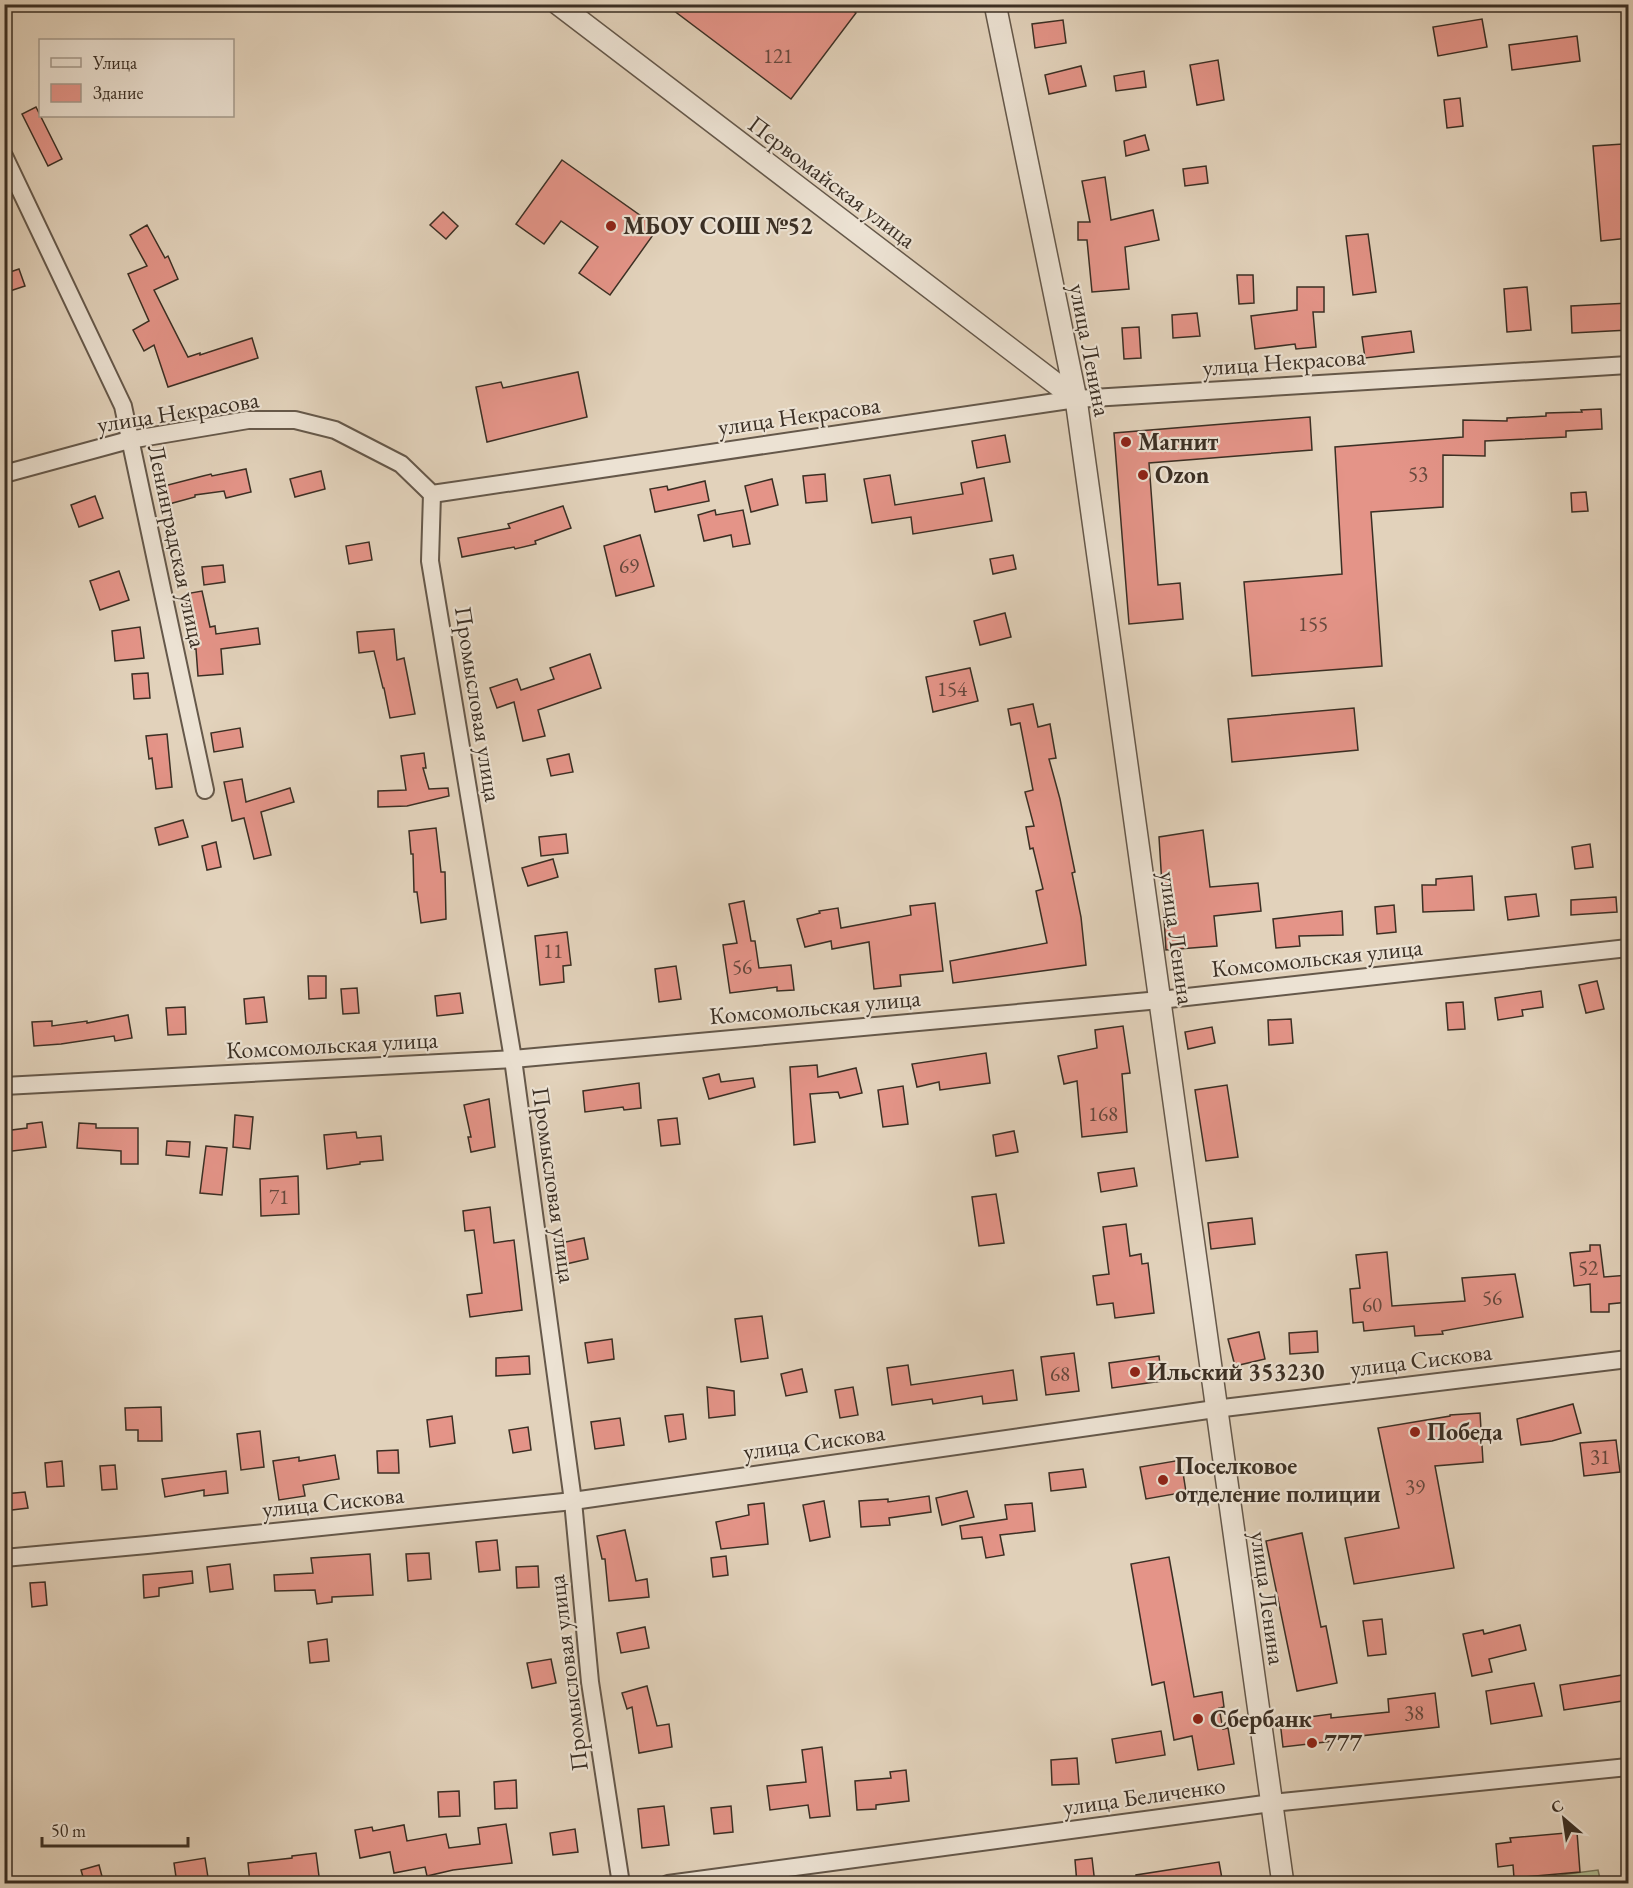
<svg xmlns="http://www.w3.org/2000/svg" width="1633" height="1888" viewBox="0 0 1633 1888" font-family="'EB Garamond',serif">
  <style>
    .green { fill: #b0bd92; stroke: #76765b; stroke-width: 1.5 }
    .building { fill: #e49488; stroke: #3b2f24; stroke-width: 1.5 }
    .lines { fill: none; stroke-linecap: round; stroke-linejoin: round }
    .minor-casing { stroke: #65584a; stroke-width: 20 }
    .tertiary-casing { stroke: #65584a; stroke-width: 24 }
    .minor { stroke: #ece2d3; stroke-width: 16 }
    .tertiary { stroke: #ece2d3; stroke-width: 21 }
    .poi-dot { fill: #8f2418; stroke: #ece2d3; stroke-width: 2 }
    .labels { text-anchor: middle; stroke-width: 4.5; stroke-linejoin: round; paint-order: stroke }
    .number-label { font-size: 21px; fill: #65483d }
    .street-label { font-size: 24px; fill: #3b2f24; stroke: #ece2d3 }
    .poi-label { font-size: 24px; font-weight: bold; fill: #3b2f24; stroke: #ece2d3; text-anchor: start }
  </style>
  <rect width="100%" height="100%" fill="#e2d2bb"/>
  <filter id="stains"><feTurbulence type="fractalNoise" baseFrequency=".00333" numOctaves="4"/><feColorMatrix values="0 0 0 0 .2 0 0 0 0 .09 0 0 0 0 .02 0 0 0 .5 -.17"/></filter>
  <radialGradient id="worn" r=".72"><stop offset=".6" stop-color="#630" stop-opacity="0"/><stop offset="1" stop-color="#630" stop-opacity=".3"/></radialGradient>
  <polygon class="green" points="1598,1870 1601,1883 1500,1883"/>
  <g class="building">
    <polygon points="665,4 844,4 856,13 791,99"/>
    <polygon points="1482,19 1487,47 1438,56 1433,27"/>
    <polygon points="1063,20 1066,43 1035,48 1032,24"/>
    <polygon points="1577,36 1580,61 1512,70 1509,45"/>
    <polygon points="1218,60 1224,100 1197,105 1190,65"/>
    <polygon points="1081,66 1086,86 1049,94 1045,75"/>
    <polygon points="1144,71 1146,87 1116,91 1114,76"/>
    <polygon points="1460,98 1463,126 1447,128 1444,100"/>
    <polygon points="36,107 62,159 48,166 22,114"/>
    <polygon points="1145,135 1149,150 1126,156 1124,141"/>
    <polygon points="1623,144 1629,204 1629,238 1601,241 1593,146"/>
    <polygon points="562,160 658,228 610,295 579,273 598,247 561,221 544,244 516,224"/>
    <polygon points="1206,166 1208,183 1185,186 1183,169"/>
    <polygon points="1105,177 1111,220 1153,210 1159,240 1125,247 1129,289 1092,292 1087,240 1078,240 1078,222 1090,222 1082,181"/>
    <polygon points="443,212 458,226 446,239 430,225"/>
    <polygon points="147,225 165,258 168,256 178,279 154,290 188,357 200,353 200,355 252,338 258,358 168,387 154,345 144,351 133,330 149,321 128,274 147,266 130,235"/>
    <polygon points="1368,234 1376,292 1353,295 1346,236"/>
    <polygon points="19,269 25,286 4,293 4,274"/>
    <polygon points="1237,275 1253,275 1254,303 1239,304"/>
    <polygon points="1297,287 1324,287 1324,312 1313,312 1316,347 1296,349 1295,344 1255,349 1251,316 1297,310"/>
    <polygon points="1527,287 1531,330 1507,332 1504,289"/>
    <polygon points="1629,303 1629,330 1572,333 1571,306"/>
    <polygon points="1197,313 1200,336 1173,338 1172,315"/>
    <polygon points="1139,327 1141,358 1124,359 1122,328"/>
    <polygon points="1411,331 1414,352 1365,358 1362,337"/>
    <polygon points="578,372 587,417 487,442 476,387 501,382 503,388"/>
    <polygon points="1601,409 1602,429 1566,431 1566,437 1485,441 1485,456 1443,455 1443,507 1371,512 1382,666 1252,676 1244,582 1342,574 1335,447 1463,437 1463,420 1507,421 1507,418 1546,416 1546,413 1582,412 1581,410"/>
    <polygon points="1310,417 1312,450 1149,463 1158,585 1180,583 1183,619 1129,624 1114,433"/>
    <polygon points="1005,435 1010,462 977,468 972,441"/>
    <polygon points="246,469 251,492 226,498 224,491 195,495 195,497 169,504 164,486 203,476 211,474 212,476"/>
    <polygon points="321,471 325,489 295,497 290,479"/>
    <polygon points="825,474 827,501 806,503 803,476"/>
    <polygon points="890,475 895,505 963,494 961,483 984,478 992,521 913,534 911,517 872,523 864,479"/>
    <polygon points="772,479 778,505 751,512 745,486"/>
    <polygon points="705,481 709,501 655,512 650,489 667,486 668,490"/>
    <polygon points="1586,492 1588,511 1572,512 1571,493"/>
    <polygon points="95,496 103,518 79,527 71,505"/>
    <polygon points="563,506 571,528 535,541 536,544 515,549 514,547 462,557 458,538 510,528 508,524"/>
    <polygon points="715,510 716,515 743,510 750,544 733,547 731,535 704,541 698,515"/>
    <polygon points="640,535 654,586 616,596 604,546"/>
    <polygon points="369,542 372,560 349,564 346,546"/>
    <polygon points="1013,555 1016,569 993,574 990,559"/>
    <polygon points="223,565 225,582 204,585 202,567"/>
    <polygon points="119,571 129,600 100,610 90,581"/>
    <polygon points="202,591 210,627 215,626 216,634 258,628 260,644 221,649 223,674 198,676 196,649 194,649 185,594"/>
    <polygon points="1005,613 1011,637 980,645 974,621"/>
    <polygon points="140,627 144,658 115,661 112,631"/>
    <polygon points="394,629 397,660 404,658 415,714 390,718 384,688 383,688 374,651 359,653 357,632"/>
    <polygon points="590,654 601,688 538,710 545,736 523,741 514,702 497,708 490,688 517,679 521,690 554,679 550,668"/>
    <polygon points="970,668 978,701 933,712 926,677"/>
    <polygon points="148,673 150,698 134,699 132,674"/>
    <polygon points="1033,704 1038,727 1050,724 1056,758 1049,759 1060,799 1075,872 1072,873 1081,917 1086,965 953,983 950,961 1047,943 1036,891 1043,889 1033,848 1030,849 1026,827 1034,826 1025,792 1033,790 1020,723 1011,725 1008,709"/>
    <polygon points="1354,708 1358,750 1232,762 1228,719"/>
    <polygon points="240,728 243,747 214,752 211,733"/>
    <polygon points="167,734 172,787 156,789 152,758 149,759 146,736"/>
    <polygon points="424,753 426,768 423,768 429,789 448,788 449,796 407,806 378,807 378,791 406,790 401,756"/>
    <polygon points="569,754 573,772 551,776 547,759"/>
    <polygon points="242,779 246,802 290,788 294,802 261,812 271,855 254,859 244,818 232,821 224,782"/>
    <polygon points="183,820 188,837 159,845 155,828"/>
    <polygon points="436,828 441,872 445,872 446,919 421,923 417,892 414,892 413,854 411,854 409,831"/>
    <polygon points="1203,830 1210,887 1258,883 1261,911 1214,916 1217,946 1166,950 1159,837"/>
    <polygon points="566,834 568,853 541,856 539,837"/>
    <polygon points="216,842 221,867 207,870 202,846"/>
    <polygon points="1590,844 1593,867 1575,869 1572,847"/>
    <polygon points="553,859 558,877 528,886 522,868"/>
    <polygon points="1472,876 1474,910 1423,912 1422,885 1436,885 1436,879"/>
    <polygon points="1536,894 1539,916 1508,920 1505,897"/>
    <polygon points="1616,897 1617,912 1571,915 1571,900"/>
    <polygon points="744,901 751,941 755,941 759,968 791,965 794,990 777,991 777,987 730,993 723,945 737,943 729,904"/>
    <polygon points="935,903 943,971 900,975 901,986 874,989 869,942 832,949 831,941 805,947 797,919 820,913 819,911 838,908 841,928 911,915 910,906"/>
    <polygon points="1394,905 1396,932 1377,934 1375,907"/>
    <polygon points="1342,911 1343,935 1299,936 1300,946 1276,948 1273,919"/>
    <polygon points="567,932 571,965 563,966 564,982 540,985 535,936"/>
    <polygon points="676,966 681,999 659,1002 655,969"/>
    <polygon points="308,976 326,976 326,998 309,999"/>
    <polygon points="1597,981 1604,1009 1586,1013 1579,985"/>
    <polygon points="357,988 359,1013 343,1014 341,989"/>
    <polygon points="1541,991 1543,1007 1522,1010 1523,1016 1498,1020 1495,998"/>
    <polygon points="460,993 463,1013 437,1016 435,996"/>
    <polygon points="264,997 267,1022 246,1024 244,999"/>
    <polygon points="1463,1002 1465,1029 1448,1030 1446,1003"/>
    <polygon points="185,1007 186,1034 168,1035 166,1008"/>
    <polygon points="128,1015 132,1038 115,1041 114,1036 61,1044 34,1046 32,1022 52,1021 52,1026 87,1021 87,1023"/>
    <polygon points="1291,1019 1293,1043 1269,1045 1268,1020"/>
    <polygon points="1123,1026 1130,1073 1122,1074 1127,1132 1082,1137 1077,1081 1064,1084 1058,1056 1097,1048 1095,1030"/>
    <polygon points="1212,1027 1215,1043 1188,1049 1185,1032"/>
    <polygon points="986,1053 990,1083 940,1090 939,1082 917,1087 912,1064"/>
    <polygon points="817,1065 818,1077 856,1068 862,1093 840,1098 838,1092 810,1094 815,1142 794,1145 790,1067"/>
    <polygon points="719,1074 721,1082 753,1078 755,1087 709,1099 703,1078"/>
    <polygon points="639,1083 641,1108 624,1110 623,1107 585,1112 583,1091"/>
    <polygon points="1227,1085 1238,1157 1206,1161 1195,1090"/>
    <polygon points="903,1086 908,1124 883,1127 878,1090"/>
    <polygon points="489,1099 495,1147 471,1152 468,1137 471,1137 464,1105"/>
    <polygon points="235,1115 253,1117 250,1149 233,1147"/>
    <polygon points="677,1118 680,1144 661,1146 658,1120"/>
    <polygon points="42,1122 46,1147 4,1152 4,1131 27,1128 27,1124"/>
    <polygon points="79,1123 96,1124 96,1128 138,1128 138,1164 121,1164 121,1151 77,1148"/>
    <polygon points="1014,1131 1018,1152 996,1156 993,1135"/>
    <polygon points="356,1132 357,1138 381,1136 383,1160 360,1162 360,1164 327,1169 324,1135"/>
    <polygon points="167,1141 190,1142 189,1157 166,1155"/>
    <polygon points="206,1146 227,1148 222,1195 200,1193"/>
    <polygon points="1134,1168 1137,1186 1101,1192 1098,1173"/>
    <polygon points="298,1176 299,1214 261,1216 260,1179"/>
    <polygon points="996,1194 1004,1243 979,1246 972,1197"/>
    <polygon points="490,1207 494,1243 514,1240 522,1310 470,1317 467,1295 482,1293 474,1230 465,1231 463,1211"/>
    <polygon points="1252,1218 1255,1244 1211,1249 1208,1223"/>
    <polygon points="1126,1224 1130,1256 1141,1254 1142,1264 1148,1263 1154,1313 1115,1318 1113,1303 1097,1305 1093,1276 1109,1274 1103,1227"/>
    <polygon points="584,1238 588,1259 566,1264 561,1243"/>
    <polygon points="1590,1245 1600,1245 1604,1277 1629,1275 1629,1302 1609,1304 1609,1312 1591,1312 1590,1284 1574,1286 1570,1253 1590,1251"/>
    <polygon points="1387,1252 1392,1306 1465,1301 1462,1278 1515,1274 1523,1317 1442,1331 1443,1334 1415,1336 1414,1326 1364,1331 1363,1322 1353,1323 1350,1289 1360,1288 1356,1255"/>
    <polygon points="762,1316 768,1358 741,1362 735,1319"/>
    <polygon points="1317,1331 1318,1352 1290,1354 1289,1333"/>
    <polygon points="1259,1332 1265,1359 1235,1366 1228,1339"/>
    <polygon points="612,1339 614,1359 588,1363 585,1343"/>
    <polygon points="1074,1353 1079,1391 1046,1395 1041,1357"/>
    <polygon points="529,1356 530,1374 496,1376 496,1358"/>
    <polygon points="1159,1356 1162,1381 1112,1388 1109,1363"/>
    <polygon points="908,1365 911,1385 1013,1370 1017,1400 983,1404 982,1396 933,1404 932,1399 892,1405 887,1368"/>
    <polygon points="802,1369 807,1392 786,1396 781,1374"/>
    <polygon points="707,1387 734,1391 735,1415 709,1418"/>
    <polygon points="853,1387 858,1415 840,1418 835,1390"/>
    <polygon points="1573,1404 1581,1433 1552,1441 1521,1445 1517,1419"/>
    <polygon points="161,1407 162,1441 138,1441 138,1430 126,1430 125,1408"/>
    <polygon points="1480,1413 1483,1462 1435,1466 1454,1568 1354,1584 1345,1538 1399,1528 1378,1428 1450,1416 1450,1415"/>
    <polygon points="683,1414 686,1439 669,1442 665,1416"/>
    <polygon points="452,1416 455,1443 430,1447 427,1420"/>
    <polygon points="620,1418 624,1445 595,1449 591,1422"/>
    <polygon points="528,1427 531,1450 513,1453 509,1430"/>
    <polygon points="260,1431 264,1467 241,1470 237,1434"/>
    <polygon points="1616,1440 1620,1472 1584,1476 1580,1443"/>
    <polygon points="398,1450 399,1473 378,1473 377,1451"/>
    <polygon points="335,1455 339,1479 303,1485 305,1496 279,1500 273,1461 299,1457 299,1461"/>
    <polygon points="1181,1460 1186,1492 1146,1499 1140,1467"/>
    <polygon points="62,1461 64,1486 47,1487 45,1463"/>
    <polygon points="115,1465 117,1489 102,1490 100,1466"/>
    <polygon points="1083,1469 1086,1487 1051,1491 1049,1473"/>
    <polygon points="226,1471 228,1493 204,1496 204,1490 165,1497 162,1479"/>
    <polygon points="967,1491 974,1517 942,1525 936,1498"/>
    <polygon points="25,1492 28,1508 4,1511 4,1494"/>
    <polygon points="929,1496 931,1512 889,1518 890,1525 861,1527 859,1501 888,1499 888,1502"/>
    <polygon points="824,1501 830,1537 810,1541 803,1505"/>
    <polygon points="764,1503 768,1544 721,1549 716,1522 749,1515 748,1505"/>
    <polygon points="1032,1503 1035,1531 1000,1535 1004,1555 986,1558 982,1537 962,1539 960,1526 1007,1519 1005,1505"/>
    <polygon points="625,1530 636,1581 647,1579 649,1597 609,1601 605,1559 602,1559 597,1536"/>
    <polygon points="1302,1533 1321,1627 1326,1626 1337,1683 1297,1691 1266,1541"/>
    <polygon points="497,1540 500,1570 479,1572 476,1542"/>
    <polygon points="429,1553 431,1579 408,1581 406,1554"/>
    <polygon points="370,1554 373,1595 332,1597 332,1602 317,1604 315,1590 275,1591 274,1575 313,1573 311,1558"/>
    <polygon points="726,1556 728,1575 713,1577 711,1558"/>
    <polygon points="1169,1557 1194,1697 1222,1692 1224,1707 1219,1708 1223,1729 1228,1728 1234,1764 1198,1770 1192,1736 1174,1740 1164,1682 1152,1685 1131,1564"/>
    <polygon points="230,1564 233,1589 210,1592 207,1567"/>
    <polygon points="538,1566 539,1587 517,1588 516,1567"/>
    <polygon points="192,1571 193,1583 159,1588 159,1596 144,1598 143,1575"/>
    <polygon points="45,1582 47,1605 32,1607 30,1583"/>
    <polygon points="1382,1619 1386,1654 1368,1656 1363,1621"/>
    <polygon points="1520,1625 1526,1650 1489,1659 1492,1672 1472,1676 1463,1634 1483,1630 1484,1634"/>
    <polygon points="645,1627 649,1648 621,1653 617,1633"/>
    <polygon points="327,1639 329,1661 310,1663 308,1642"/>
    <polygon points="551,1659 556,1683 532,1688 527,1663"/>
    <polygon points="1629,1674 1629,1700 1564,1710 1560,1685"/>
    <polygon points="1534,1683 1542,1716 1491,1724 1486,1691"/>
    <polygon points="647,1686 657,1726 669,1724 672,1747 639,1753 632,1707 627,1709 622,1693"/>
    <polygon points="1435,1693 1439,1727 1334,1739 1334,1741 1283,1747 1280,1721 1331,1714 1331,1718 1389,1712 1388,1699"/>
    <polygon points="1161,1731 1165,1755 1116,1763 1112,1739"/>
    <polygon points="822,1747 830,1816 810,1818 808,1805 770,1810 767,1786 806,1782 802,1750"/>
    <polygon points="1077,1758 1079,1784 1052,1785 1051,1760"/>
    <polygon points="906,1770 909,1801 876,1805 876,1809 857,1810 855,1781 891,1778 890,1772"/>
    <polygon points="516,1780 517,1808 495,1809 494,1782"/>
    <polygon points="459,1791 460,1816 439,1817 438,1792"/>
    <polygon points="664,1806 669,1845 642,1848 638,1809"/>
    <polygon points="731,1806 733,1832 714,1834 711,1808"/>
    <polygon points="506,1824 512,1863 453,1870 427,1876 425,1867 394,1873 390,1852 360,1858 355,1830 372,1827 373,1831 404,1825 407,1841 446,1834 449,1848 480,1844 478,1828"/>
    <polygon points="575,1829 578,1852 553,1855 550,1833"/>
    <polygon points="1577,1832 1580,1872 1514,1878 1513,1865 1498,1867 1496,1844 1511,1842 1510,1838"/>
    <polygon points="316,1853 320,1884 250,1884 248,1863 292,1858 292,1856"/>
    <polygon points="205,1858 209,1884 177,1884 174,1863"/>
    <polygon points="1092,1858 1095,1884 1077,1884 1075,1860"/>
    <polygon points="1219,1862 1223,1884 1136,1884 1136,1875"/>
    <polygon points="99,1865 104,1884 85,1884 81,1870"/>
  </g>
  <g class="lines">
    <g class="minor-casing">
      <g id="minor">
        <polyline points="4,156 123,406 205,790"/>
        <polyline points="4,474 129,440 248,420 295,420 335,430 401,464 432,494 1076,399 1628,365"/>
        <polyline points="432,494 430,561 513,1059 573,1501 590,1682 621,1884"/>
        <polyline points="4,1086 513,1059 1160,1000 1628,948"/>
        <polyline points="4,1558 147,1545 573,1501 1215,1409 1628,1359"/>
        <polyline points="668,1884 1272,1803 1628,1767"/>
      </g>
    </g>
    <g class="tertiary-casing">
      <g id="tertiary">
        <polyline points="558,4 1076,399"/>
        <polyline points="995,4 1076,399 1283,1884"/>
      </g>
    </g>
    <use href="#minor" class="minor"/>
    <use href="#tertiary" class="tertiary"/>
  </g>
  <g class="poi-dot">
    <circle cx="611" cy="226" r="6"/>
    <circle cx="1126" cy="442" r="6"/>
    <circle cx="1143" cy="475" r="6"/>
    <circle cx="1135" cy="1372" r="6"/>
    <circle cx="1415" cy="1432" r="6"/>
    <circle cx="1163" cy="1480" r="6"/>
    <circle cx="1198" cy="1719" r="6"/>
    <circle cx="1312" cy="1743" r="6"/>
  </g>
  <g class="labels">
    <g class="number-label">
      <text x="778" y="63">121</text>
      <text x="1418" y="481">53</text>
      <text x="629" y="573">69</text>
      <text x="1313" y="631">155</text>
      <text x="952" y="696">154</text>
      <text x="553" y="958">11</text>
      <text x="742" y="974">56</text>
      <text x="1103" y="1121">168</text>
      <text x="279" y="1204">71</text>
      <text x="1588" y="1275">52</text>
      <text x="1492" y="1305">56</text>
      <text x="1372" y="1312">60</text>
      <text x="1060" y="1381">68</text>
      <text x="1600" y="1464">31</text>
      <text x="1415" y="1494">39</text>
      <text x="1414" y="1720">38</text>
    </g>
    <g class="street-label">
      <text transform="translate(832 182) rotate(37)" y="8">Первомайская улица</text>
      <text transform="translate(1090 350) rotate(79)" y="8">улица Ленина</text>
      <text transform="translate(1284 362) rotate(-4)" y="8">улица Некрасова</text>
      <text transform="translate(178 412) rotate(-9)" y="8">улица Некрасова</text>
      <text transform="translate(799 416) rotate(-8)" y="8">улица Некрасова</text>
      <text transform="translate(177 546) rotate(78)" y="8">Ленинградская улица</text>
      <text transform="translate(478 704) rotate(81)" y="8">Промысловая улица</text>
      <text transform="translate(1177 938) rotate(82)" y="8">улица Ленина</text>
      <text transform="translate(1317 958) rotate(-6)" y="8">Комсомольская улица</text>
      <text transform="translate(815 1007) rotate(-5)" y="8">Комсомольская улица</text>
      <text transform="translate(332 1045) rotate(-3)" y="8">Комсомольская улица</text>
      <text transform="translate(554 1185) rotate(82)" y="8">Промысловая улица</text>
      <text transform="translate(1421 1360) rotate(-7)" y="8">улица Сискова</text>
      <text transform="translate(814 1442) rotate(-8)" y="8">улица Сискова</text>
      <text transform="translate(333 1502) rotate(-6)" y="8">улица Сискова</text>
      <text transform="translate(1268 1598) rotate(82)" y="8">улица Ленина</text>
      <text transform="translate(568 1673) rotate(-97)" y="8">Промысловая улица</text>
      <text transform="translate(1144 1796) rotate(-8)" y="8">улица Беличенко</text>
    </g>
    <g class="poi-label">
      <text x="623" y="234">МБОУ СОШ №52</text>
      <text x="1138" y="450">Магнит</text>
      <text x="1155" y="483">Ozon</text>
      <text x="1147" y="1380">Ильский 353230</text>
      <text x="1427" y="1440">Победа</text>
      <text x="1175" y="1474">Поселковое<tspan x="1175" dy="28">отделение полиции</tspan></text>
      <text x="1210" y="1727">Сбербанк</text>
      <text x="1324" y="1751">777</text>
    </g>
  </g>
  <rect width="1633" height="1888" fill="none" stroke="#e2d2bb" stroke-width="24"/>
  <rect x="6" y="6" width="1621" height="1876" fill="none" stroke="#3b2f24" stroke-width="3"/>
  <rect x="12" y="12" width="1609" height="1864" fill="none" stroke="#3b2f24" stroke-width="1.5"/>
  <rect x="39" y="39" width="195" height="78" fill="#ece2d3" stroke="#a59a8d" stroke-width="1.5"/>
  <rect x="51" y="58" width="30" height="9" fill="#ece2d3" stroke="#a59a8d" stroke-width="1.5"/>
  <text x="93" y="69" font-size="18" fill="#3b2f24">Улица</text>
  <rect x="51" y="84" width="30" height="18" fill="#e49488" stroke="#a59a8d" stroke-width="1.5"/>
  <text x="93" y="99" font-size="18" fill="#3b2f24">Здание</text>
  <g transform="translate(1564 1819) rotate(331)" stroke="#ece2d3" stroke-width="4.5" paint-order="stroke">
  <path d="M0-4.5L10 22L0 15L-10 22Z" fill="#3b2f24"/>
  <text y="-9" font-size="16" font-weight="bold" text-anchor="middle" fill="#3b2f24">С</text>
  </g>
  <path d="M42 1837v9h146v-9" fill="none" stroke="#3b2f24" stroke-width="3"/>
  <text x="51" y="1837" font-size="18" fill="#3b2f24" stroke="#ece2d3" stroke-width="4.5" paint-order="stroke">50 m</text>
  <rect width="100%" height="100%" filter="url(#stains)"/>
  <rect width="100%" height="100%" fill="url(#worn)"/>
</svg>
